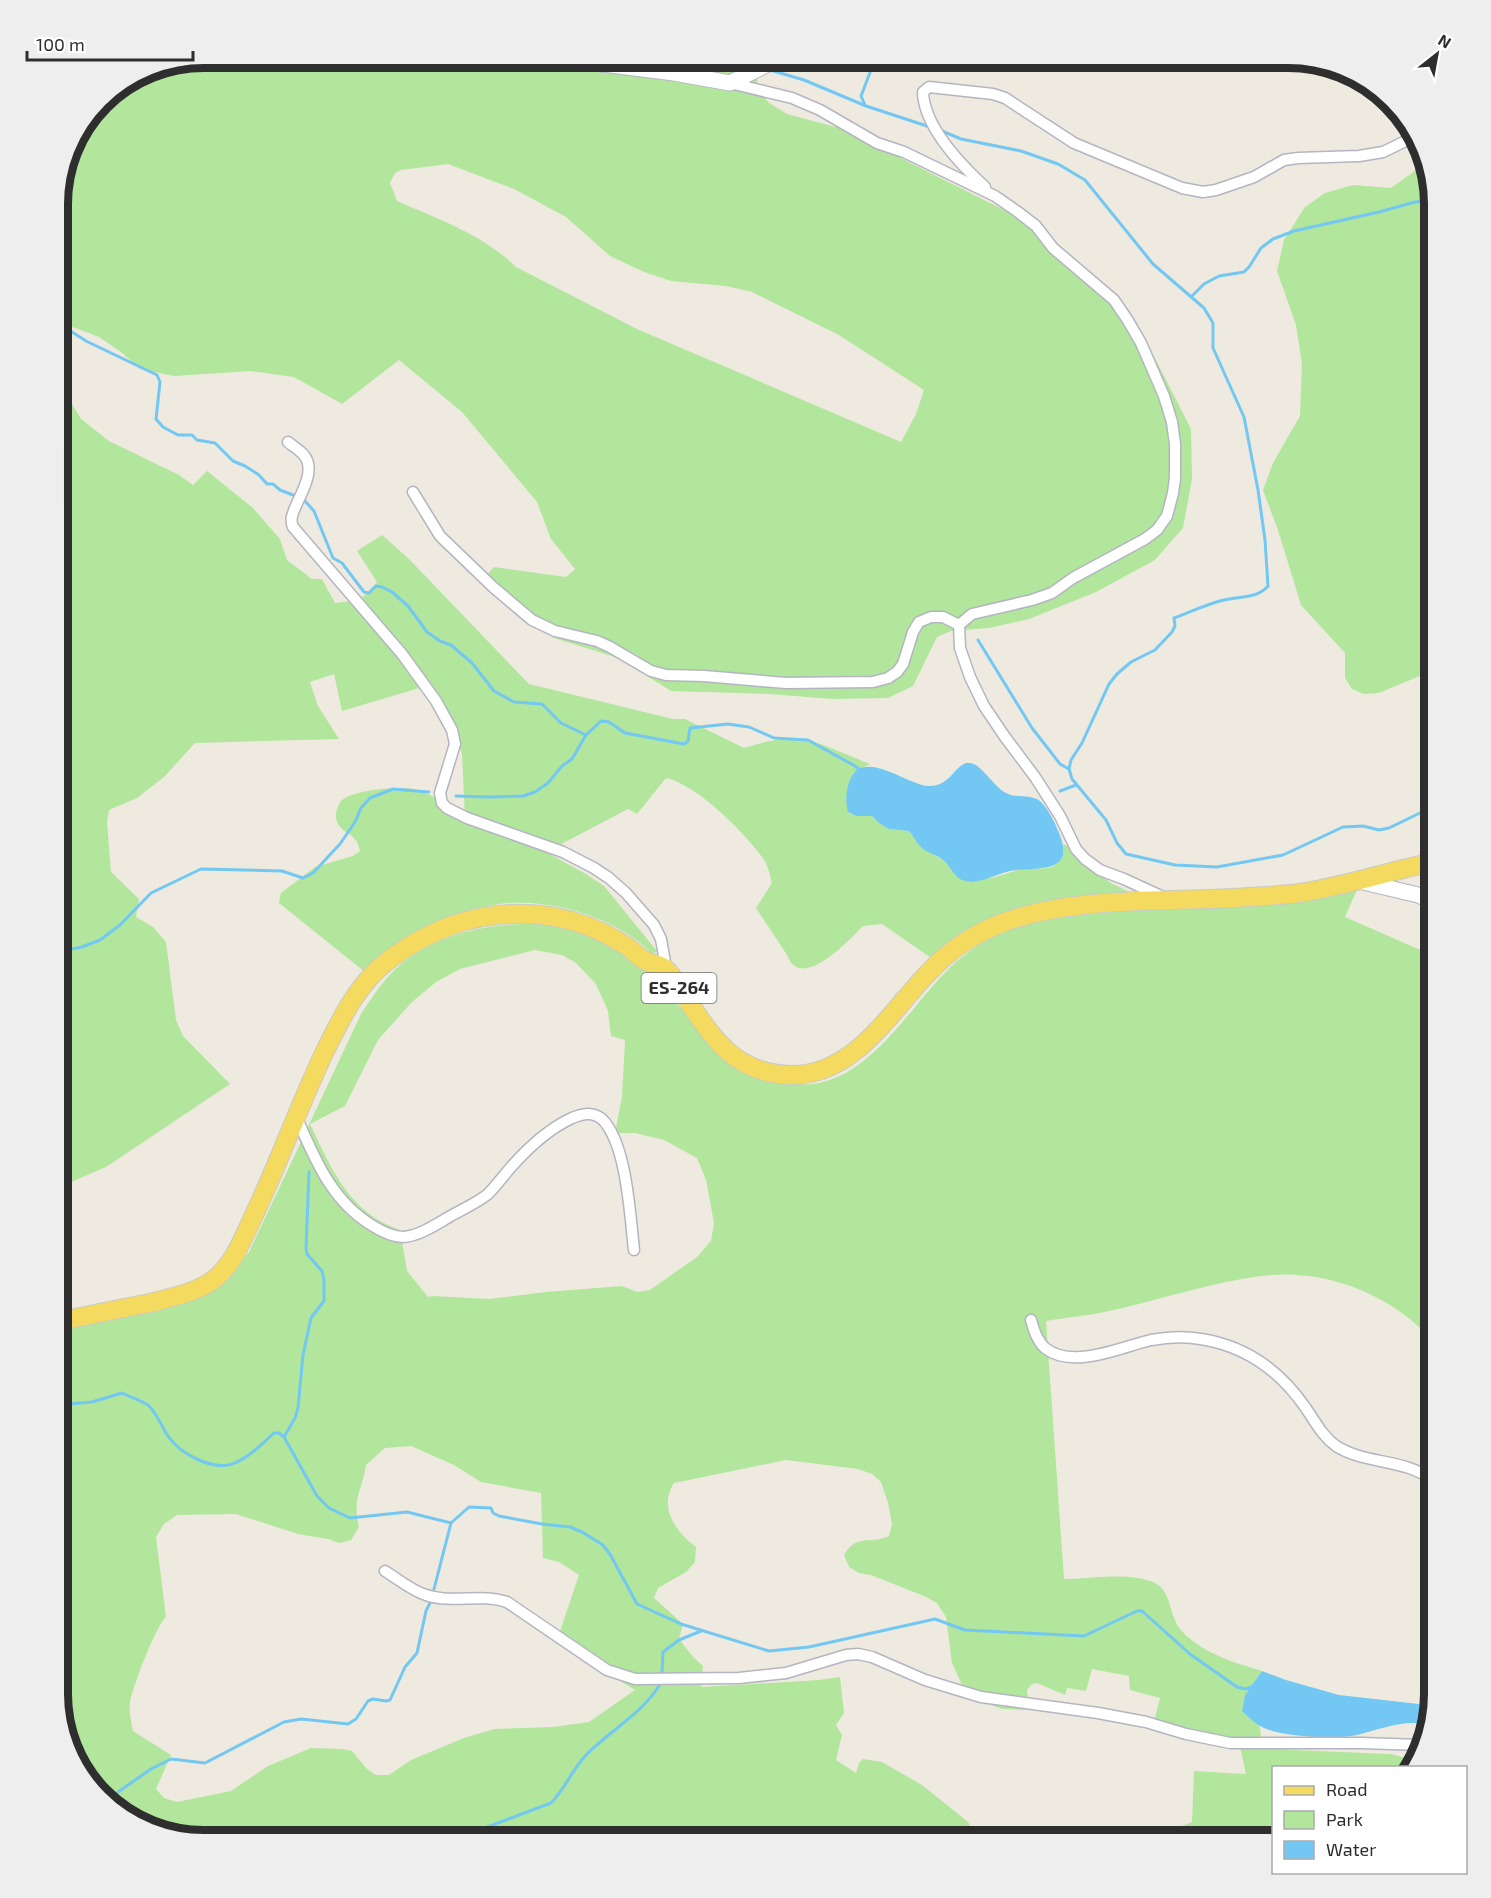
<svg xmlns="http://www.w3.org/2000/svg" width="1491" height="1898" viewBox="0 0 1491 1898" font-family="'Exo 2',sans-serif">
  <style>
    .green { fill: #b1e69c; fill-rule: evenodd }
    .water { fill: #72c8f2 }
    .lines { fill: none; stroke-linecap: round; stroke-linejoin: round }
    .stream { stroke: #72c8f2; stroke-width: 3 }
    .street-casing { stroke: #b4b5c1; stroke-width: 13 }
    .secondary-casing { stroke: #b4b5c1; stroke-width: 17 }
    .primary-casing { stroke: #c9c9c9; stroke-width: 20 }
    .street { stroke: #fff; stroke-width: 10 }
    .secondary { stroke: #fff; stroke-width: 15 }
    .primary { stroke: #f4db60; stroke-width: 18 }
    .labels { text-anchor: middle; stroke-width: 4.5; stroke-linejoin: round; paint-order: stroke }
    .shield { fill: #fff; stroke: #6d6d6d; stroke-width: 1.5 }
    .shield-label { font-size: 18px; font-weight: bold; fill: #2e2e2e }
    .rim { fill: none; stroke: #2e2e2e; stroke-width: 8 }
  </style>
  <rect width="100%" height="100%" fill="#efeae0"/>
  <g class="green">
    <path d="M203,57H763L756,69L758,90L769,103L787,114L843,129L1026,221L1136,321L1191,429L1192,479L1183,528L1155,560L1096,592L1029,619L989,628L951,631L937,637L913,686L888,698L832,699L770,694L671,691L618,658L554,638L490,587L483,579L494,567L566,577L575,569L551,539L537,502L462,412L399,360L342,404L294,377L251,371L174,376L140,369L121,352L99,337L65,324H57V193L72,139L107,93L148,68ZM448,164L514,189L566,217L610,256L644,272L671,281L726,286L752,292L839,335L924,390L916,414L901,442L637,329L516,267C484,235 438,219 397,201L390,183L395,173L401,170Z"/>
    <path d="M1019,57H1059C1044,70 1036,64 1019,57Z"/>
    <polygon points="1423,165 1434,203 1434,670 1379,693 1364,694 1352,689 1345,678 1345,653 1301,605 1278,530 1263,490 1273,463 1300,416 1302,364 1296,325 1277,271 1284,240 1305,207 1325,193 1353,185 1391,188"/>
    <path d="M57,379L81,419L109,441L179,475L193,485L207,471L253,508L280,539L287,560L312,579H322L335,603L360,600L377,582L357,551L382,535L408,558L529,684L673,719H685L744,748C764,742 782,736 804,740C821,742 851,757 870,764L853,773C847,786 845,799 849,813L856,816H872L879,823L889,829L909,831L922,848L943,860L963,880C984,883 1004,873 1023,869C1034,867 1050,872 1059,862C1064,857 1064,851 1063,844L1077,850L1090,868L1111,883L1136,895L1038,909L937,962L882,924L863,926C849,940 801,993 787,955L756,908L772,883C770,875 768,864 762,857C744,832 696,784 666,778L637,814L628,809L546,852L586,874L604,886L657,951L652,954C615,914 529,890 476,910C465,914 455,923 445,929C420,945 395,960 370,976L279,903L281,893L315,867L353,856L360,851C359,848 358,844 357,842C351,832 338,831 336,818C335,813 338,806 341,801C352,790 398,786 413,789C433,793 449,807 465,819L462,753L426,686L342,711L334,674L310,682L318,706L339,739L195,743L164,777L137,798L109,810L107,822L111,872L139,899L136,917L153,927L166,942L176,1020L183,1036L230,1084L106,1167L57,1188Z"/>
    <path d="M1324,878L1330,884L1359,885L1345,917L1434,956V1342C1391,1294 1326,1268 1261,1276C1213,1282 1166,1298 1118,1309C1095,1315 1070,1317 1046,1321L1064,1579C1090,1579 1130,1571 1155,1583C1172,1591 1169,1617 1181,1630C1201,1653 1233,1662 1262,1671L1245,1695L1242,1710L1260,1727L1262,1748C1304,1751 1347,1752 1389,1754C1399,1755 1407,1760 1417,1760L1415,1767L1274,1768L1273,1841H1152L1161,1834L1192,1822L1194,1771L1246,1774L1240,1747L1203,1743L1152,1730L1160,1698L1130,1690L1129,1676L1092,1669L1086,1691L1067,1688L1065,1695L1037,1683L1032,1684L1027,1690L1029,1710L1002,1709L981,1701L962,1685L952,1663L946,1617L937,1603L924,1596L871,1575L859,1573L849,1567L844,1555C857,1533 868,1545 889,1536L892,1524L888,1503L881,1482L872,1474L858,1469L786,1460L674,1483C658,1507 676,1532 696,1547L695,1562L686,1572L658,1588L654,1598L683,1624L679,1639L693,1657L703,1666L701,1687L819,1680L840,1677L844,1713L836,1725L842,1735L836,1760L856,1773L859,1763L863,1759L882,1762L922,1785L968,1822L974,1832V1841H203L130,1822L81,1776L57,1695V1331L161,1306L227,1277L249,1252L362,1012C370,1001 377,989 386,979C412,949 451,933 489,927C538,919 596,925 634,961C652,977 667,996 685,1012C705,1030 730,1044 752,1059C773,1073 786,1087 813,1084C875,1076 913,1000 956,962C981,940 1011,927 1044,920L1275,892ZM535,950L562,955L576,963L596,984L608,1011L611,1036L625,1040L622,1097L615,1133H635L664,1140L697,1158L706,1180L714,1223L711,1241L697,1257L650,1290L637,1292L622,1286L546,1292L489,1299L433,1296L428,1297L407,1271L400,1230C393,1227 385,1224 378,1220C342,1197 328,1161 310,1124L345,1106L378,1040L412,1002L436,982L460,969ZM411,1446L454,1465L481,1482L541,1493L543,1558L559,1562L579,1575L556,1643L635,1690L589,1722L553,1727L494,1729L464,1738L411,1760L389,1775H376L367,1769L352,1751L342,1749L311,1748L268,1766L231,1791L177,1802L164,1798L156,1789L171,1755L133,1731C131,1722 129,1712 130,1703C132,1688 156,1626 166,1617L156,1537L164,1524L177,1515L236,1514L298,1534L328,1539L339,1543L351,1540L359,1527C352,1498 362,1491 366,1465L385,1448Z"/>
  </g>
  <g class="water">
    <path d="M966,763H971L976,765C987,773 995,787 1006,793C1017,799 1031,793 1041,802C1049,810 1055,823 1059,833C1077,876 1036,866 1010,871C995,874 978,886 962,880C953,876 950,865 943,860C937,855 929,853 923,849C918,845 914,837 909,831L889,829L879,823L872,816H856L848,812C845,802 846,789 850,780C862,747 909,786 929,786C950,786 954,767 966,763Z"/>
    <path d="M1262,1671L1286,1680L1339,1695L1419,1704L1432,1703L1426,1724C1401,1720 1381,1729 1357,1735C1336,1740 1278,1737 1260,1726C1254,1723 1248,1716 1242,1711L1245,1695Z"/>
  </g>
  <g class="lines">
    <g class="stream">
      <polyline points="676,57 690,61 752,65"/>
      <polyline points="770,70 804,80 866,106 930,127"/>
      <polyline points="865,105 861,96 876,57"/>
      <path d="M942,131L961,139L1021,151L1058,164L1085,180L1153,264L1204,308L1213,323V348L1244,417L1258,490L1265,540L1268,586C1257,599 1239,596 1224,600C1207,604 1190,612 1174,618L1175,626L1172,632L1155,650L1131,662L1117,674L1109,684L1082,743L1071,760L1069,769L1072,779L1106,820L1117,843L1126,854L1175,865L1217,867L1283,855L1343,827L1363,826L1379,830L1389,828L1424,811L1434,809"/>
      <polyline points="1191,297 1204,284 1219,276 1244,272 1249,267 1261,248 1273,239 1294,231 1379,212 1415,202 1433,200"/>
      <polyline points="57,328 72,332 86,341 157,375 160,382 156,419 163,427 178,435 192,435 197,440 215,443 233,461 245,466 259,475 267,484 273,484 280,490 293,495"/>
      <polyline points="304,500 314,511 333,558 342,563 364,592 369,593 376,586 382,587 392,592 408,606 427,632 440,641 451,645 472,663 494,691 514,702 542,704 561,723 586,735"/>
      <polyline points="978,640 1032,728 1060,764 1069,769"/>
      <polyline points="1060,791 1076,785"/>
      <polyline points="456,796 489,797 523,796 535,792 548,783 562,766 572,759 586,735 601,721 609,722 625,733 684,744 688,741 690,728 728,724 749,727 774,738 808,740 855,766 861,771"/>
      <polyline points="57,952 82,947 100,940 120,925 151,893 201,869 282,871 303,878 313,873 340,844 355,822 361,808 370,798 393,789 429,792"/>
      <path d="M57,1405L92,1402L122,1393C130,1397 141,1400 148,1405C157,1413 161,1426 168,1436C181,1455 216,1473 237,1462C251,1456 263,1443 274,1433H279L284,1437L317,1496L329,1508L350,1518L407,1512L451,1523"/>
      <polyline points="284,1437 295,1418 298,1408 303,1355 311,1318 324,1301 324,1280 322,1271 307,1254 306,1248 309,1172"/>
      <polyline points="434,1589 451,1523 469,1507 491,1508 493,1513 499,1516 542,1524 570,1527 582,1532 603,1545 611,1556 637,1604 681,1624 769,1651 809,1647 935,1619 965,1630 1084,1636 1137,1611 1142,1611 1190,1654 1237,1687 1246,1689 1254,1686"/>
      <polyline points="662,1673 663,1652 679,1640 701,1631"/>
      <polyline points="118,1792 151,1769 171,1759 205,1763 284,1722 301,1719 348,1724 356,1719 368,1701 373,1699 386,1701 390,1700 405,1667 417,1653 426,1611 430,1603"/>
      <path d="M450,1841L551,1803C565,1789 573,1768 587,1754C610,1731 642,1713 659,1686"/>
    </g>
    <g class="street-casing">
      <g id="street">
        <polyline points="730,83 792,98 820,110 877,143 904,152 995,196 1018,212 1036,226 1053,248 1114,300 1127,319 1141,343 1164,396 1172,422 1175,444 1175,478 1173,493 1167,516 1157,530 1145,539 1073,578 1052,593 1032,600 972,614 959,625 960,648 970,677 984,706 1005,737 1035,777 1060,816 1076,849 1085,859 1100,870 1124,879 1163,897"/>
        <path d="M985,187C960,164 924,127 923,92L929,87L993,94L1005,98L1074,143L1182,188L1203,192L1216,190L1254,177L1284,160L1298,158L1359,156L1383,152L1414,137"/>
        <path d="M288,442C293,446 299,450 303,454C317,469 301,493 295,508C292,515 290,520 293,527L402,654L436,701L452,730L455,744L440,793L442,803L447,808L467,818L563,852L594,868L609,878L626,893L654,925L661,939L666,968"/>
        <polyline points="413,492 440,536 493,587 532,620 555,631 597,641 610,647 651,671 666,675 704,676 786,683 873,682 888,678 897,672 903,664 913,632 919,622 931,617 943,617 959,625"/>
        <path d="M296,1116C314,1158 332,1202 373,1226C381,1231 393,1237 403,1237C419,1236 435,1225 449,1217C461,1210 477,1203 488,1194C497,1185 504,1175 512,1166C529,1147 548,1129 572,1118C582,1114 592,1111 602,1119C627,1144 630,1216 634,1250"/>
        <polyline points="57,1245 57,1235"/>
        <path d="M1031,1320C1034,1330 1037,1341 1045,1348C1073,1370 1121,1347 1151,1340C1167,1337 1185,1336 1201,1339C1245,1346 1280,1371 1305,1407C1315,1421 1322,1436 1336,1446C1366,1465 1405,1458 1434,1481"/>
        <path d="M385,1571C398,1579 412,1591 426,1595C452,1604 481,1593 507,1602L607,1670L635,1679L739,1678L786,1673L846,1655L858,1654L872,1657L925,1680L981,1697L1098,1713L1146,1722L1186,1734L1230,1743H1362L1421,1745"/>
      </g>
    </g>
    <g class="secondary-casing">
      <g id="secondary">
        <polyline points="569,57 587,62 674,73 730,83 782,57"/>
        <polyline points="1433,862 1434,884"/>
        <polyline points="1359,881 1418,895 1434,902"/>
      </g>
    </g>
    <g class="primary-casing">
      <path id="primary" d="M57,1322C88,1315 119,1309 150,1303C169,1298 190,1294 207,1284C232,1270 242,1240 254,1215C280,1160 300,1103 326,1049C340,1021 354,992 377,970C398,951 424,936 450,926C507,905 572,911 623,944C631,948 636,955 644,960C651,964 661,964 667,970C674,977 680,990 686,998C714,1040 736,1074 791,1075C855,1076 891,1010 931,970C950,950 976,933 1002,923C1075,895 1171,903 1249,897C1266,896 1283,895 1300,893C1345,886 1389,871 1434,862"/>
    </g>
    <use href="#street" class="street"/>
    <use href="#secondary" class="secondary"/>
    <use href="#primary" class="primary"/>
  </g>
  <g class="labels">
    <rect class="shield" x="641.5" y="973" width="75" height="30" rx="4.5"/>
    <g class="shield-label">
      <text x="679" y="994">ES-264</text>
    </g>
  </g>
  <path d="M0 0H1491V1898H0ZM204 68H1288A136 136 0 0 1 1424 204V1694A136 136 0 0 1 1288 1830H204A136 136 0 0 1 68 1694V204A136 136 0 0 1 204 68Z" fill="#eee" fill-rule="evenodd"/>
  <path class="rim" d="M204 68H1288A136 136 0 0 1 1424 204V1694A136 136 0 0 1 1288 1830H204A136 136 0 0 1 68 1694V204A136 136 0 0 1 204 68Z"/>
  <rect x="1272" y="1766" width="195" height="108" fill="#ffffff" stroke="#ababab" stroke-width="1.5"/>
  <rect x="1284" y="1786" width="30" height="9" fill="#f4db60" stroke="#ababab" stroke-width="1.5"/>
  <text x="1326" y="1796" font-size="18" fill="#2e2e2e">Road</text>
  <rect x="1284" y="1811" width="30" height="18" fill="#b1e69c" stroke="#ababab" stroke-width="1.5"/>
  <text x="1326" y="1826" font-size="18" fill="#2e2e2e">Park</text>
  <rect x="1284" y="1841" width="30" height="18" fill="#72c8f2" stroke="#ababab" stroke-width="1.5"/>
  <text x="1326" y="1856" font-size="18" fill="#2e2e2e">Water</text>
  <g transform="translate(1437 54) rotate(31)" stroke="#ffffff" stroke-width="4.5" paint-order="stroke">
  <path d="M0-4.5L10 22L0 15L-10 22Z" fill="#2e2e2e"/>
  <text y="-9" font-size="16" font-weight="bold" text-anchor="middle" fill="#2e2e2e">N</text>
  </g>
  <path d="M27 51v9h166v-9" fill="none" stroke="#2e2e2e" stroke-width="3"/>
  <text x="36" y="51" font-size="18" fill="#2e2e2e" stroke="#ffffff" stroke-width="4.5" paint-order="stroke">100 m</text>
</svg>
